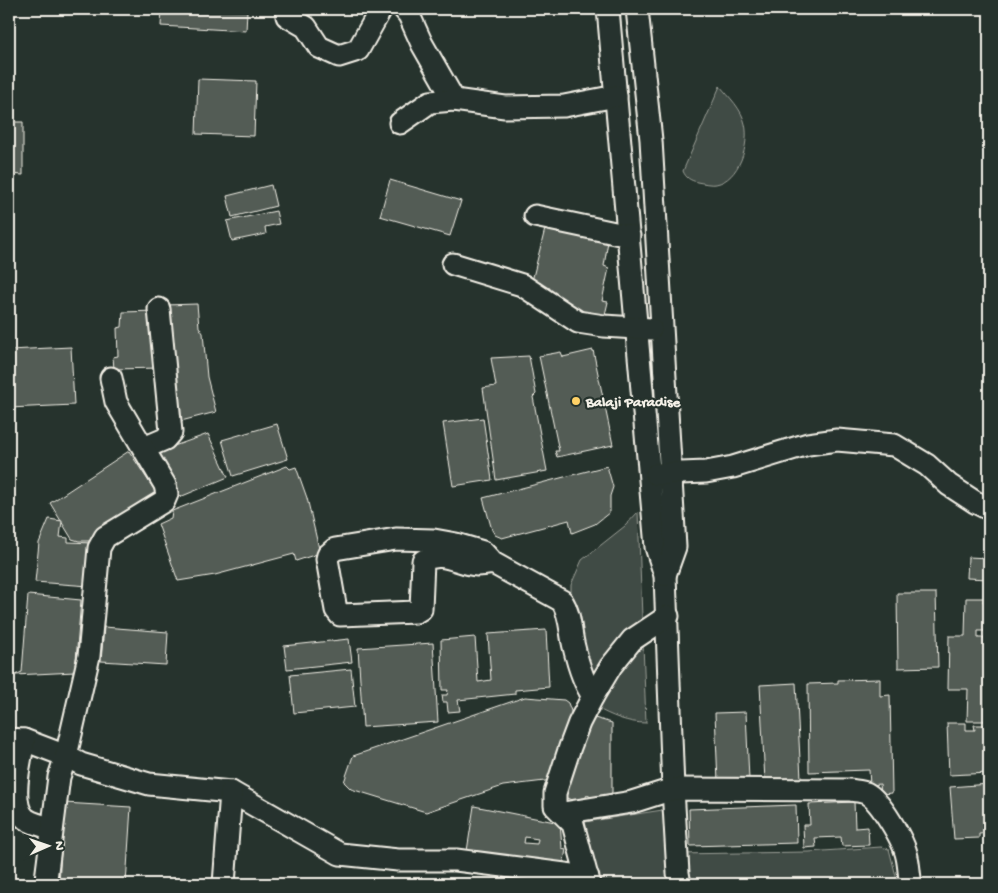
<svg xmlns="http://www.w3.org/2000/svg" width="998" height="893" viewBox="0 0 998 893" font-family="'Gochi Hand',sans-serif">
  <style>
    .green { fill: #414b45; stroke: #9a9e96 }
    .building { fill: #525c55; stroke: #f4f1e8; fill-rule: evenodd }
    .lines { fill: none; stroke-linecap: round; stroke-linejoin: round }
    .minor-casing { stroke: #f4f1e8; stroke-width: 25 }
    .minor { stroke: #26332d; stroke-width: 21 }
    .poi-dot { fill: #ffd166; stroke: #26332d; stroke-width: 2 }
    .labels { text-anchor: middle; stroke-width: 4.5; stroke-linejoin: round; paint-order: stroke }
    .poi-label { font-size: 15px; font-weight: bold; fill: #f4f1e8; stroke: #26332d; text-anchor: start }
  </style>
  <rect width="100%" height="100%" fill="#26332d"/>
  <filter id="ink" filterUnits="userSpaceOnUse"><feTurbulence type="fractalNoise" baseFrequency=".02" numOctaves="2"/><feDisplacementMap in="SourceGraphic" scale="10" xChannelSelector="R" yChannelSelector="G"/><feConvolveMatrix kernelMatrix="1 2 1 2 8 2 1 2 1" color-interpolation-filters="sRGB"/></filter>
  <g filter="url(#ink)">
    <g class="green">
      <path d="M720,86C729,97 742,109 745,124C750,144 739,180 716,184C711,185 703,183 697,182C690,180 686,178 683,171Z"/>
      <path d="M638,512L646,723C628,723 611,716 595,707L571,598V585L582,560L625,526Z"/>
      <polygon points="669,809 676,854 809,852 881,847 889,849 898,884 590,884 585,822"/>
    </g>
    <g class="building">
      <polygon points="162,9 247,11 246,31 161,26"/>
      <polygon points="198,79 256,81 254,136 196,134"/>
      <polygon points="9,122 23,122 23,175 9,174"/>
      <polygon points="390,180 461,201 450,236 380,216"/>
      <polygon points="271,185 276,206 232,217 227,196"/>
      <polygon points="276,211 279,224 265,227 266,234 232,241 227,221"/>
      <polygon points="547,221 609,235 604,266 609,268 602,301 608,302 604,319 556,306 548,297 550,288 540,286 541,283 532,281"/>
      <polygon points="197,304 199,327 203,333 207,377 216,412 181,421 176,394 166,305"/>
      <polygon points="156,311 159,368 114,369 113,357 118,356 117,328 122,327 123,312"/>
      <polygon points="71,347 74,405 9,408 9,350"/>
      <polygon points="593,350 613,445 557,457 555,451 559,451 539,356 561,352 563,357"/>
      <polygon points="529,356 536,394 533,397 547,471 496,480 483,388 496,386 491,358"/>
      <polygon points="483,418 492,480 453,486 443,423"/>
      <polygon points="277,424 288,459 233,476 222,440"/>
      <polygon points="208,434 228,477 180,497 157,452"/>
      <polygon points="129,451 157,494 89,541 79,541 72,539 50,503"/>
      <polygon points="287,466 290,469 296,467 307,498 320,553 296,561 294,554 215,575 178,581 158,524 171,518 172,511"/>
      <polygon points="607,466 613,487 610,496 610,512 595,524 572,533 569,520 502,538 495,535 492,530 483,498"/>
      <polygon points="49,519 62,521 60,537 68,538 68,542 92,543 89,586 35,582 39,543"/>
      <polygon points="968,557 989,558 989,579 967,578"/>
      <polygon points="897,593 936,593 938,667 898,668"/>
      <polygon points="28,595 81,600 75,672 15,675 22,672"/>
      <polygon points="966,598 984,598 983,602 989,602 989,635 986,635 986,631 978,631 978,638 985,638 985,687 989,687 989,717 986,717 986,721 967,721 968,689 948,689 949,636 965,636"/>
      <polygon points="104,627 168,632 166,665 101,661"/>
      <polygon points="546,630 549,687 515,690 515,694 458,700 460,711 448,712 447,702 443,702 442,695 447,695 448,690 442,690 441,640 475,637 478,682 491,680 488,634"/>
      <polygon points="349,639 352,662 287,669 284,646"/>
      <polygon points="433,643 438,722 363,727 358,648"/>
      <polygon points="351,669 355,707 294,713 290,675"/>
      <polygon points="880,679 880,696 890,695 892,793 881,794 880,784 870,785 869,770 809,772 808,684 838,683 838,680"/>
      <polygon points="796,683 801,779 765,781 760,685"/>
      <polygon points="525,697 564,700 568,703 571,711 572,724 553,780 503,786 426,812 351,789 344,782 353,756"/>
      <polygon points="746,712 749,780 718,782 715,713"/>
      <polygon points="591,717 612,723 612,792 607,804 587,795 582,804 564,797"/>
      <polygon points="947,723 966,723 966,730 975,730 974,725 989,725 989,773 949,775"/>
      <polygon points="989,784 989,833 979,834 979,838 954,839 950,787"/>
      <polygon points="854,802 855,828 868,827 869,845 842,846 841,837 815,838 816,847 804,848 803,825 810,825 809,804"/>
      <polygon points="64,803 131,807 126,884 59,884"/>
      <polygon points="796,805 797,843 690,846 689,809"/>
      <path d="M474,806L560,823L562,848L566,849L563,867L467,851ZM525,837L538,839L537,844L524,843Z"/>
    </g>
    <g class="lines">
      <g class="minor-casing">
        <g id="minor">
          <polyline points="404,9 409,15 422,44 454,100"/>
          <polyline points="608,9 656,547 665,575 673,789 678,873 680,884"/>
          <polyline points="637,9 651,140 675,547 665,575"/>
          <polyline points="287,16 306,27 319,47 339,56 358,50 381,9"/>
          <polyline points="400,123 430,102 454,100 505,107 564,106 616,96"/>
          <polyline points="535,216 629,236"/>
          <polyline points="453,264 522,285 578,322 604,326 651,329"/>
          <polyline points="144,448 165,439 171,432 159,309"/>
          <polyline points="656,474 706,472 733,467 808,444 837,440 894,445 927,465 949,485 975,502 989,509"/>
          <path d="M493,563C488,564 482,565 477,565C458,564 442,549 423,561L421,609L416,612L340,615L336,610L327,559L328,555L335,549L396,539L434,540L456,544L483,552L493,563L562,601C571,615 570,632 574,647C578,664 583,682 593,696"/>
          <polyline points="9,739 24,740 66,756 81,764 149,784 231,792 340,854 398,860 456,860 588,877"/>
          <path d="M24,740C21,759 8,805 26,819C33,824 43,826 52,828"/>
          <path d="M563,813L632,802L673,789L850,790C855,791 861,791 866,793C880,800 904,841 907,857C909,866 909,875 911,884"/>
          <polyline points="46,879 59,777 66,756 89,656 99,548 105,537 164,501 167,494 165,485 116,402 111,378"/>
          <polyline points="224,884 231,792"/>
          <polyline points="589,884 573,824 555,806 555,793 570,747 579,723 593,696 611,666 632,640 668,616"/>
        </g>
      </g>
      <use href="#minor" class="minor"/>
    </g>
  </g>
  <circle class="poi-dot" cx="576" cy="401" r="5"/>
  <g class="labels">
    <g class="poi-label">
      <text x="586" y="406">Balaji Paradise</text>
    </g>
  </g>
  <rect width="998" height="893" fill="none" stroke="#26332d" stroke-width="30"/>
  <rect x="15" y="15" width="968" height="863" fill="none" stroke="#f4f1e8" stroke-width="2" filter="url(#ink)"/>
  <g transform="translate(48 846) rotate(88)" stroke="#26332d" stroke-width="4" paint-order="stroke">
  <path d="M0-4L9 19L0 12L-9 19Z" fill="#f4f1e8"/>
  <text y="-8" font-size="14" font-weight="bold" text-anchor="middle" fill="#f4f1e8">N</text>
  </g>
</svg>
